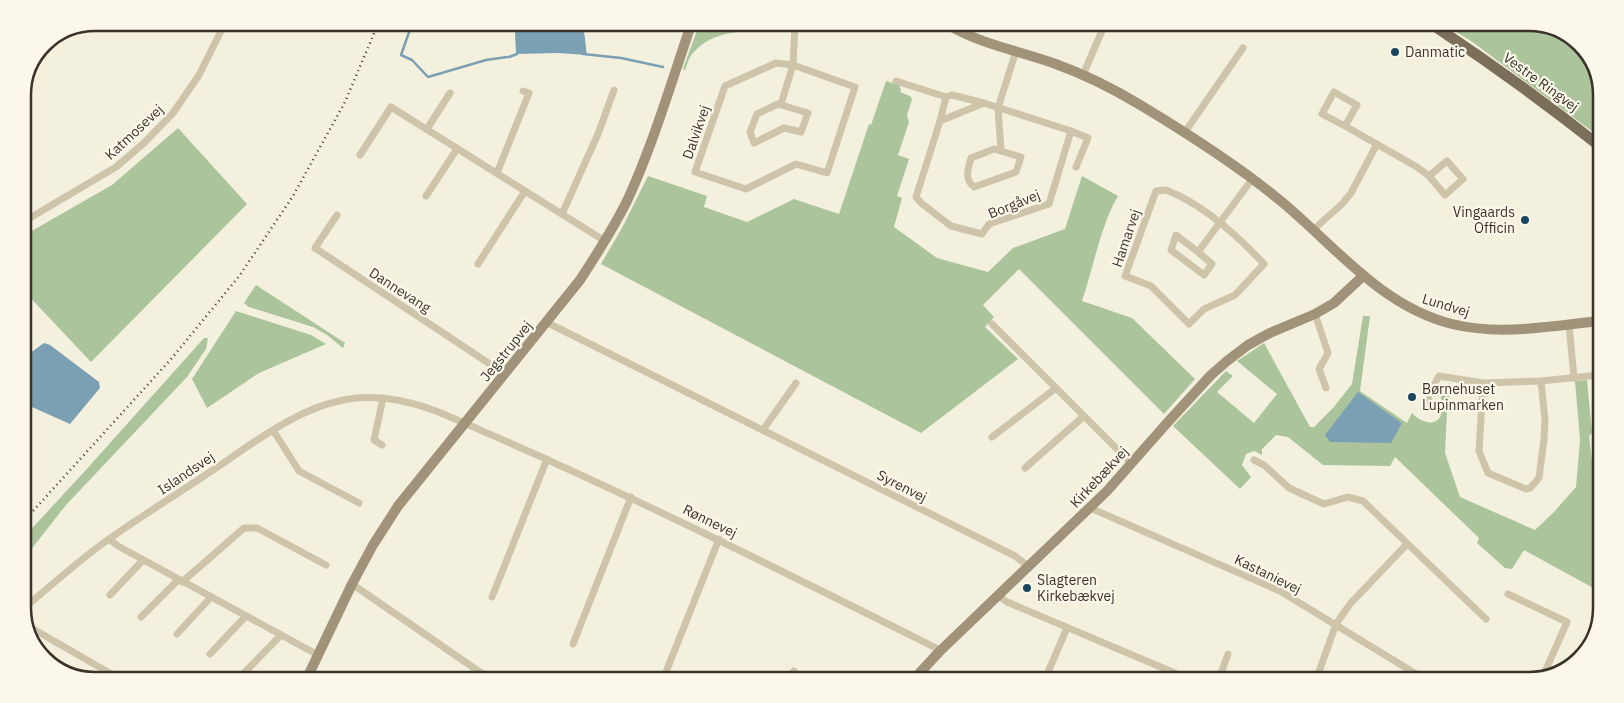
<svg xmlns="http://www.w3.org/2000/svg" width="1624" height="703" viewBox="0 0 1624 703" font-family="'IBM Plex Sans',sans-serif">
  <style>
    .green { fill: #abc49c }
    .water { fill: #7ba0b3 }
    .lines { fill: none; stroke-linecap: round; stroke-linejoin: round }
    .stream { stroke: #7ba0b3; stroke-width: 2.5 }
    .street { stroke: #cdc4a9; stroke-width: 7 }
    .secondary { stroke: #a1937a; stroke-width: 10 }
    .primary { stroke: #7c6f59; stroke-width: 11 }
    .rail { stroke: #3a3329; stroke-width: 2.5; stroke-dasharray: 1 4; stroke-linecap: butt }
    .poi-dot { fill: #1c465e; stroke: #fbf8eb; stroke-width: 2 }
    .labels { text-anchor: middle; stroke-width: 4.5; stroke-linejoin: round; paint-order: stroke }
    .poi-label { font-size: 14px; fill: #3a3329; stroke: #fbf8eb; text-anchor: start }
    .street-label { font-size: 14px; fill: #3a3329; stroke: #fbf8eb }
    .rim { fill: none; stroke: #3a3329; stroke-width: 2.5 }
  </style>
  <rect width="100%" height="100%" fill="#f4f0de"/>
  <g class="green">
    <path d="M699,25H784L788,28L790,32C757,32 717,25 693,53C689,57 687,65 685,70L683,69Z"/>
    <polygon points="1450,28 1556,28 1589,55 1601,91 1601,138 1474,43"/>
    <path d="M886,81L899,85L901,90L900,92L910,96L912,99L907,115L909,122L898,155L909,159L897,196L902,198L894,227L937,258L988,272L1013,248L1065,229L1082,176L1118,196C1101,224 1093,269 1082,301L1132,318L1195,379L1164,414L1019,269L983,305L994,317L985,327L1018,359L921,433L601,264L623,226L648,176L707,196L704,207L747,222L794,199L839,214L869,124L871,125Z"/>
    <polygon points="178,128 247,204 91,362 23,290 23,236 112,185"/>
    <polygon points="256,285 345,343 343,348 327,335 313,327 249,307 244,303"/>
    <polygon points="236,311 311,335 326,344 259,373 207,408 192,379"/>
    <path d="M1363,316H1370L1360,391L1407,423L1412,413C1421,423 1440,429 1442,410C1443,405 1440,399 1441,394C1442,387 1446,386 1451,383L1447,412L1445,453L1460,497L1535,530L1553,513L1576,487L1580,440L1575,381L1587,380L1592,433L1589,436L1597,505V590L1524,550L1512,569L1505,568L1477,543L1479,538L1395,457L1390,466L1323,465L1288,437L1276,435L1262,449V455L1254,451L1246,454L1242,465L1251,477L1240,489L1173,426L1226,371L1233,376L1217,392L1254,423L1277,394L1237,361L1264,343L1310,427H1314L1333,408L1352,384Z"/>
    <polygon points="204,338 208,338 206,349 187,377 66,505 33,547 23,566 23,538 85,471"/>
  </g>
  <g class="water">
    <path d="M517,24H581C586,34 585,44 587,55L558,53L516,54L515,33Z"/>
    <polygon points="44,343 50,345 99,382 100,388 70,424 23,403 23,361 26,356"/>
    <polygon points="1358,392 1402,423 1391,443 1330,442 1325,435"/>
  </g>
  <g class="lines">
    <g class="stream">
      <polyline points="412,24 401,55 412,60 428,77 486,60 507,57"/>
      <polyline points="583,54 621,58 663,67"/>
      <polyline points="509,57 517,54"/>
    </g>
    <g class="street">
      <polyline points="970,36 973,26"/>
      <polygon points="776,63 793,65 855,87 827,173 796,164 746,189 695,172 725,86"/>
      <polyline points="1083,75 1104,26"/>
      <polyline points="896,81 946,97"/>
      <polyline points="984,103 940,121 916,197 921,203 951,226 982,234 989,224 1049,204 1071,131"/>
      <polygon points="778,104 808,113 801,132 784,128 754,143 750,132 757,114"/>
      <polyline points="781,104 793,65 795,25"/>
      <polyline points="940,121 946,97 952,95 984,103 1071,131 1088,138 1076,167"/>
      <polyline points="1345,126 1322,114 1334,92 1357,105 1345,126 1417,167 1429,176 1445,195 1463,179 1447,161 1429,176"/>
      <polyline points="427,129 450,93"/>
      <polyline points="1185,132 1243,48"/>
      <path d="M994,149L1021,157L1016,172L974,187C964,179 968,168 971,158Z"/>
      <polyline points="1001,150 998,108 1016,51"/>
      <polyline points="360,155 391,107 605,241"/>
      <polyline points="497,173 529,93 523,91"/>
      <path d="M1166,190C1202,204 1238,236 1264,264L1235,295L1204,309L1189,324L1151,286L1125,276L1156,191Z"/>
      <polyline points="426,196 457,149"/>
      <polyline points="562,214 598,134 614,90"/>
      <polyline points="337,215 315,248 505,374"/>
      <polyline points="23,222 116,167 144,143 173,113 199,75 225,23"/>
      <polyline points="1313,230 1342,204 1351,193 1377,144"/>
      <polyline points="1198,252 1212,264 1204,275 1171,250 1176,235 1198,252 1253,178"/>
      <polyline points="478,264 525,191"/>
      <polyline points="1315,314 1328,353 1319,369 1326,388"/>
      <polyline points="546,322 1015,556 1028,566"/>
      <polyline points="992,324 1131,463"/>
      <polyline points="1569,325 1574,378"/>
      <polyline points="1483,383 1479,451 1488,473 1526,489 1530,488 1539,478 1544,439 1545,421 1541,381"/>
      <polyline points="1428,408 1429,394 1439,376 1483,383 1541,381 1599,375"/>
      <polyline points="273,430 299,471 359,503"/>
      <polyline points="763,430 796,383"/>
      <polyline points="992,437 1056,388"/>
      <polyline points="382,445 374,440 383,398"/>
      <polyline points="1254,460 1264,465 1289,488 1324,504 1348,497 1363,501 1486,619"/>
      <polyline points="1025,468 1084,416"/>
      <polyline points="1092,506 1095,510 1280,591 1426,680"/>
      <polyline points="109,539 118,546 318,655"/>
      <polyline points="182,582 244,528 257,528 326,565"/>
      <polyline points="352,584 487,677"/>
      <polyline points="1508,594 1567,622 1543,676"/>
      <polyline points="110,595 143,560"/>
      <polyline points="998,595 1007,602 1189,679"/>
      <polyline points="492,597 547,459"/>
      <path d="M23,609C49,587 75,564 102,544C138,518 176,495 213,470C252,444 296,409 343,400C375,394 407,400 436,411C607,483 770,565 936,648L939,652"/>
      <polyline points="141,617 178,580"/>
      <polyline points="28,626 113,675"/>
      <polyline points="177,634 211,597"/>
      <polyline points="573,644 631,497"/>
      <polyline points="210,654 245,617"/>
      <polyline points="245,672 281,635"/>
      <polyline points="664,677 719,539"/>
      <polyline points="1503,677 1507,680"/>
      <polyline points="790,678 794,671"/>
      <polyline points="1045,679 1067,628"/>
      <polyline points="1219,679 1228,654"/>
      <polyline points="1316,680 1336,624 1350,604 1407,544"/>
    </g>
    <g class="secondary">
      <path d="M950,26C981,44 1019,51 1053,63C1084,74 1114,89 1142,106C1190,135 1239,166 1282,202C1336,247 1381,306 1452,324C1501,336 1551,326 1599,321"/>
      <path d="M308,676L352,584L373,545L398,506L580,280C597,254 613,229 627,201C653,145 671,83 691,25"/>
      <polyline points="915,678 939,652 1107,491 1167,423 1211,375 1227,361 1248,345 1270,333 1315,314 1334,303 1363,276"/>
    </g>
    <path class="primary" d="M1436,27C1493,65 1547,104 1601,147"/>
    <polyline class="rail" points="23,522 172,358 240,275 293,196 345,102 378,24"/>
  </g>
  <g class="poi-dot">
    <circle cx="1395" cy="52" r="5"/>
    <circle cx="1525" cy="220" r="5"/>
    <circle cx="1412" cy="397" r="5"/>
    <circle cx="1027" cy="588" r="5"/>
  </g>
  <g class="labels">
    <g class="poi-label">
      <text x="1405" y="57">Danmatic</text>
      <text x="1515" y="217" text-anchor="end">Vingaards<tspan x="1515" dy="16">Officin</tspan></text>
      <text x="1422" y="394">Børnehuset<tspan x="1422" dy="16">Lupinmarken</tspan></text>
      <text x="1037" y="585">Slagteren<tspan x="1037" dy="16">Kirkebækvej</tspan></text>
    </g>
    <g class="street-label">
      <text transform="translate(1541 82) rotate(36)" y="5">Vestre Ringvej</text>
      <text transform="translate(134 132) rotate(-43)" y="5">Katmosevej</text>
      <text transform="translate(696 132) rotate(-71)" y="5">Dalvikvej</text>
      <text transform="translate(1014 204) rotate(-22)" y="5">Borgåvej</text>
      <text transform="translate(1126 238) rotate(-71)" y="5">Hamarvej</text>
      <text transform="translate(400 290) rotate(33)" y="5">Dannevang</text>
      <text transform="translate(1446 305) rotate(17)" y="5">Lundvej</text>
      <text transform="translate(506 351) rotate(-51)" y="5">Jegstrupvej</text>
      <text transform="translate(186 473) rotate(-34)" y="5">Islandsvej</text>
      <text transform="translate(1099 477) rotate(-47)" y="5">Kirkebækvej</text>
      <text transform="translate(902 486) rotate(27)" y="5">Syrenvej</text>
      <text transform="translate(710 521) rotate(26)" y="5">Rønnevej</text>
      <text transform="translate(1268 574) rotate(26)" y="5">Kastanievej</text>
    </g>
  </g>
  <path d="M0 0H1624V703H0ZM95 31H1529A64 64 0 0 1 1593 95V608A64 64 0 0 1 1529 672H95A64 64 0 0 1 31 608V95A64 64 0 0 1 95 31Z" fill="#fbf8eb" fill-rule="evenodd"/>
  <path class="rim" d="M95 31H1529A64 64 0 0 1 1593 95V608A64 64 0 0 1 1529 672H95A64 64 0 0 1 31 608V95A64 64 0 0 1 95 31Z"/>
</svg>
